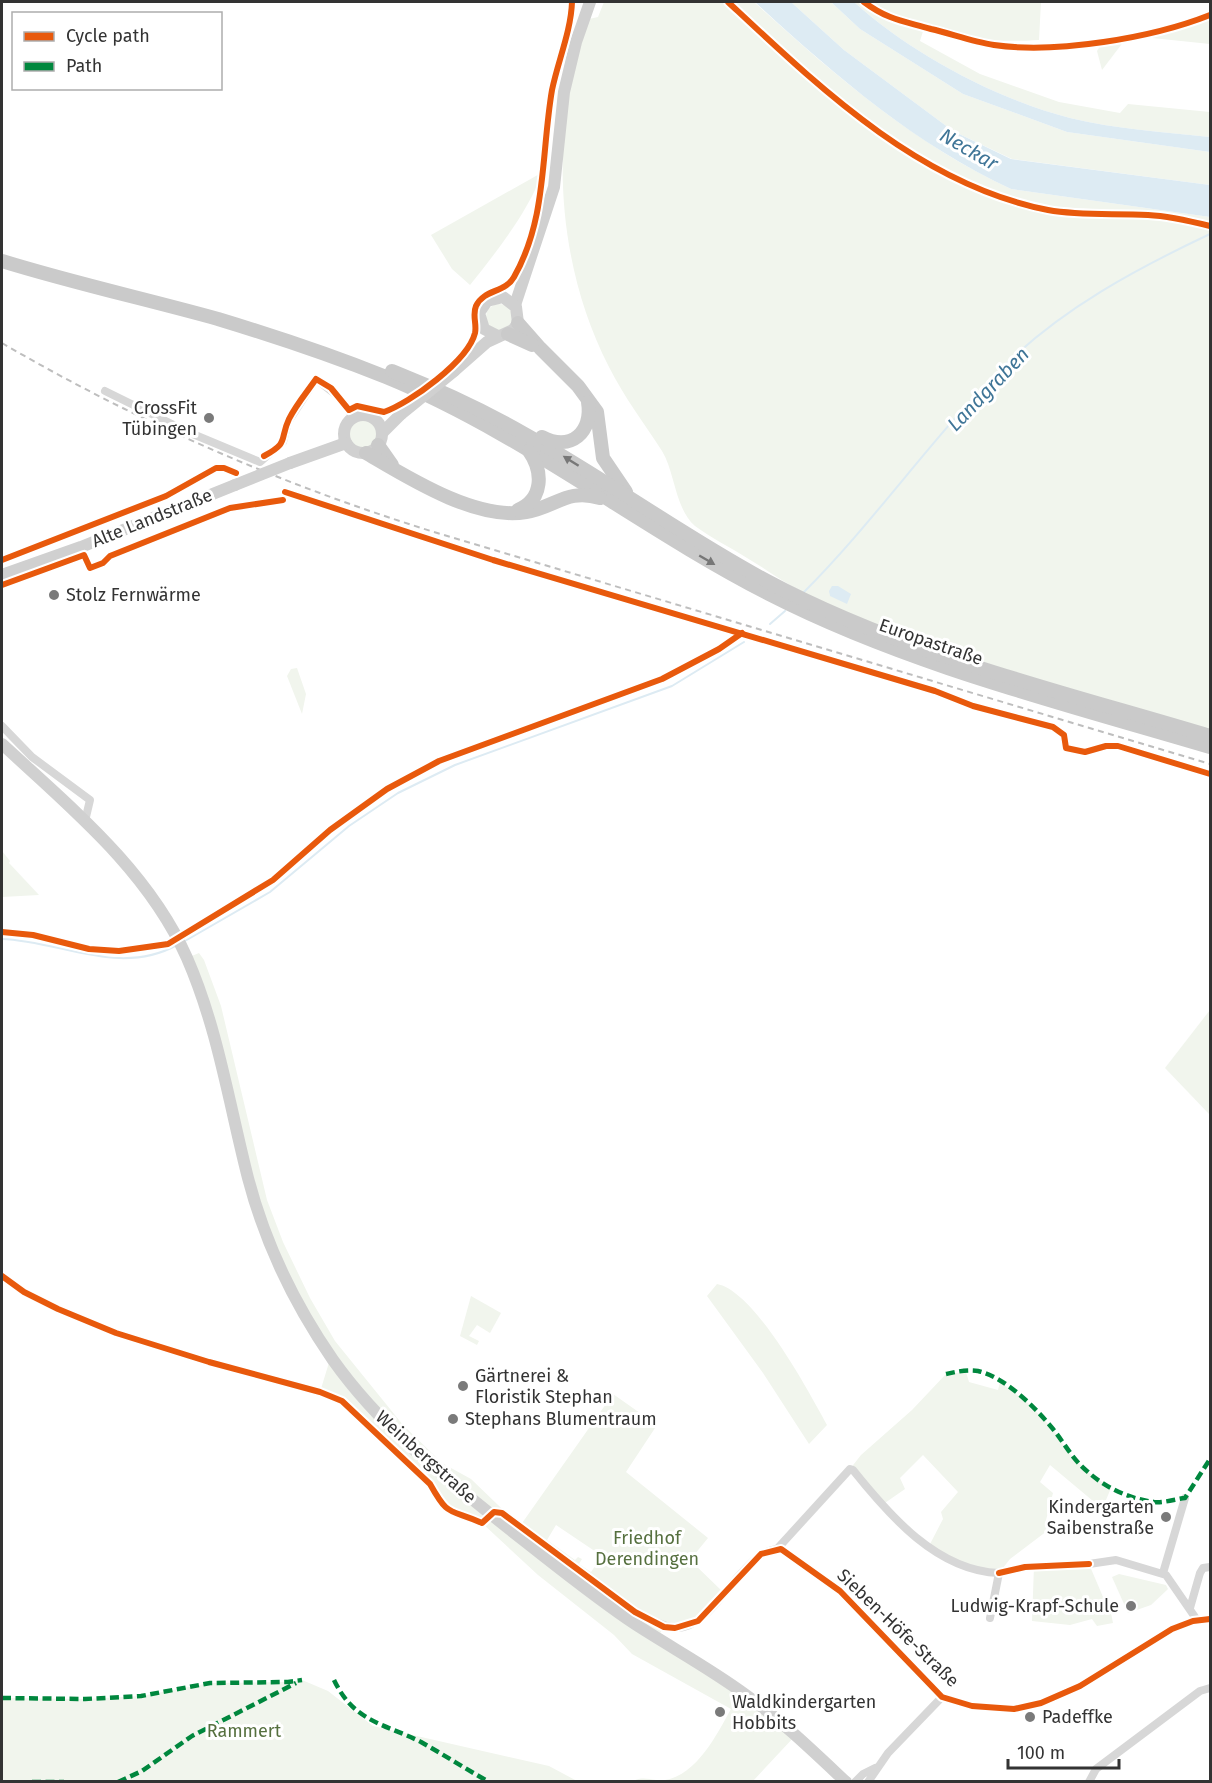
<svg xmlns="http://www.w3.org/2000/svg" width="1212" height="1783" viewBox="0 0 1212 1783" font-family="'Fira Sans',sans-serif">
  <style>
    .green { fill: #f1f5ed; fill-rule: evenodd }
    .water { fill: #ddebf3 }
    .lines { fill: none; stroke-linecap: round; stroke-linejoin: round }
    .stream { stroke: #ddebf3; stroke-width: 2 }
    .street { stroke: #d7d7d7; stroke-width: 8 }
    .secondary { stroke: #d0d0d0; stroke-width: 12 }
    .primary { stroke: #cacaca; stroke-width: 14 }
    .rail { stroke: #bebebe; stroke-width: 2; stroke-dasharray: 6 4.5; stroke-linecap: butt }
    .secondary-bridge { stroke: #d0d0d0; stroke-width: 12 }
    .quiet { stroke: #00873e; stroke-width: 4.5; stroke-dasharray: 9 4.5; stroke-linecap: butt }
    .cycleway-casing { stroke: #fff; stroke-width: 10 }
    .cycleway { stroke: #e8590c; stroke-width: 6 }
    .oneway { fill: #777 }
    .poi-dot { fill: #7a7a7a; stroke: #fff; stroke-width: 2 }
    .labels { text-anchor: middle; stroke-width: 6; stroke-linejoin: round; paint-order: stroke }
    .poi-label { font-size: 18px; fill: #333; stroke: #fff; text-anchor: start }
    .street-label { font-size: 18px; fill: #333; stroke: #fff }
    .park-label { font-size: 18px; fill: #56703f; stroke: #fff }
    .water-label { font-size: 20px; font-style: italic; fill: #3f7597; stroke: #fff }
  </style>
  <rect width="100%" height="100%" fill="#fff"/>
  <g class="green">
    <path d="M604,2H754C832,73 914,144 1011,189L1210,217V731C1076,691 929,656 803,592C784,583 766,569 747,558C730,547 711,538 695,526C675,509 675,472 662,451C644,423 624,397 609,367C555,262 548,128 589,19L598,17Z"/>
    <polygon points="791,2 831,2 860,29 963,94 1067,132 1210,152 1210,185 1012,159 953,131 844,50"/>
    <path d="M854,2H1041L1039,40C995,43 967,38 924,28L920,41L980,74L1059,102L1120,113L1128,104L1210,112V137C1164,132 1115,129 1070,118C996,99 910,53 854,2Z"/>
    <polygon points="1210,17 1210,44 1152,38 1124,41 1102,70 1097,51 1102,43 1185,27"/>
    <path d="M543,172C527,213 498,250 470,285L452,269L431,235Z"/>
    <circle cx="499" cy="317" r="13"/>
    <circle cx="363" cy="434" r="14"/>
    <polygon points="297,668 306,694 302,714 287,676 291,669"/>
    <polygon points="2,851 10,861 9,863 39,895 2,897"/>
    <path d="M199,953L204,960L221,1006L267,1200L283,1242L310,1298L335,1341L403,1425L442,1463L471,1479L520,1526L613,1394L657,1425L626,1472L708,1538L690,1560L724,1593L698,1621L664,1627L657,1638L795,1736L753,1781H633C646,1775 653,1782 665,1780C697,1775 717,1734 731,1709L632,1654L614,1635L538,1575L482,1523L447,1510L438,1500L430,1484L360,1417L342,1401L320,1392L331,1356L278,1262L187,958ZM556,1525L602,1556L591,1572L579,1564L582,1559L578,1557L575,1560L547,1540Z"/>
    <polygon points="1210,1010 1210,1115 1165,1068"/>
    <path d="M717,1284C755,1291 809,1392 827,1425L809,1444L763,1373L707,1296Z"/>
    <polygon points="471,1296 501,1313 490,1333 477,1325 469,1336 479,1341 477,1345 460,1336"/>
    <polygon points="966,1372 969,1382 998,1390 1000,1382 1028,1403 1053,1429 1068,1452 1088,1472 1111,1488 1101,1512 1091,1507 1093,1501 1050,1465 1040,1482 1053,1493 1045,1524 1047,1531 1010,1559 999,1573 969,1570 929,1546 943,1519 941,1512 958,1492 923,1455 900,1478 905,1489 882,1505 850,1469 861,1455 912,1410 946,1374"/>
    <polygon points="1089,1564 1106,1604 1109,1603 1113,1623 1097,1626 1092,1619 1070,1625 1032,1621 1034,1566"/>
    <polygon points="1119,1574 1166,1585 1168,1589 1151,1605 1128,1613 1112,1577"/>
    <polygon points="302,1680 328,1691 373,1726 549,1766 577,1781 2,1781 2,1698 85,1699 141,1696 210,1683 288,1682"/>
  </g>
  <g class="water">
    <path d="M755,2H791L844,50L953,131L1011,159L1210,185V217L1011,189C914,144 832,73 755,2Z"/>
    <path d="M831,2H854C910,53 996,99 1070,118C1115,129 1164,132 1210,137V152L1067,132L963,94L860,29Z"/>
    <polygon points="832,586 838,586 851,594 847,604 830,596 829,591"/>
  </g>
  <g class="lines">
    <g class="stream">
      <path d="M804,592C875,521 932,437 1004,366C1063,308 1136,269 1210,234"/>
      <polyline points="770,624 785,611"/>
      <path d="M2,939C61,941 119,977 177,945"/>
      <polyline points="185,941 270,892 349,826 398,793 455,765 672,686 744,642"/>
    </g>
    <g class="street">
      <polyline points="105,391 188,432 260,462 283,442 288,422 316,379 339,397 354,418"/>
      <polyline points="2,726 32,757 90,800 85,821"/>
      <path d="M508,1517C539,1541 649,1637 684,1627C706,1621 722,1595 737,1578C749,1565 762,1548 781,1549L840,1591L942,1697L972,1706L1014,1709L1041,1703L1080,1686L1172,1629L1193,1621L1210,1619"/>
      <path d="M777,1549L850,1469L853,1470C889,1515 937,1571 999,1573L990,1618"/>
      <polyline points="1089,1564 1116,1560 1166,1575 1197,1620"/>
      <polyline points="1163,1573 1185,1498"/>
      <polyline points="1190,1608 1200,1573 1203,1568 1210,1567"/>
      <polyline points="855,1782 863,1774 875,1768"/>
      <polyline points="868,1782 888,1753 942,1697"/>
      <polyline points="1089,1782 1096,1769 1200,1691 1210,1688"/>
    </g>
    <g class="secondary">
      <polyline points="515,305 554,187 564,92 576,42 590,2"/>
      <polyline points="454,371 487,342 513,330 518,323 516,307 503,297 487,301 479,313 484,329 498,336"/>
      <circle cx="363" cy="434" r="19"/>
      <polyline points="382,433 401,414"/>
      <polyline points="290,463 346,443"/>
      <polyline points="2,575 81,547 235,485"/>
      <path d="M2,744C70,807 148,870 187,958C218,1029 229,1104 248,1178C265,1243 295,1305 333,1360C382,1429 448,1480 513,1532C553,1563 593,1596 635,1624C672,1648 711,1669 746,1695C782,1721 814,1752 846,1782"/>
    </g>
    <g class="primary">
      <path d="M2,261C73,283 146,299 218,319C274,336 331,355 386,377C523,433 638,527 769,594C908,665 1062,703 1210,747"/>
      <polyline points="518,323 540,348 578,386 597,412 603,458 626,492"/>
      <polyline points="508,334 532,345"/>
      <path d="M392,371C437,389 481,409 523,433C606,479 683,536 767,581C905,655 1061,691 1210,736"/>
      <path d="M542,437C571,452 593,432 588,402"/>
      <polyline points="378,445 392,465"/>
      <path d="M366,453C407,477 476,521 526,512C556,507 567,488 600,498"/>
      <path d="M518,510C544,499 543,471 529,451"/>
    </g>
    <path class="rail" d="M2,343C139,423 283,485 434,532L1210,764"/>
    <g class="secondary-bridge">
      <polyline points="401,414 454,371"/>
      <polyline points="235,485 290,463"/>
    </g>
    <g class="quiet">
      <path d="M946,1374C955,1372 968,1369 978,1371C1005,1377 1036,1408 1053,1429C1065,1444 1073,1460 1088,1472C1106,1488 1130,1499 1154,1502C1164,1503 1176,1499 1185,1498L1210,1459"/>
      <path d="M334,1680C354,1722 383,1723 421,1742C444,1755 466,1769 489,1782"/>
      <polyline points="2,1698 85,1699 141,1696 210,1683 288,1682 302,1680"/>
      <polyline points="32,1782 64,1782"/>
      <polyline points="118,1782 142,1771 192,1736 296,1683"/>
    </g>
    <g class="cycleway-casing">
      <g id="cycleway">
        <path d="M728,2C819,87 920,185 1048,210C1081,216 1114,213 1148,215C1169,216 1190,221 1210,226"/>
        <path d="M864,2C888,20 904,21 931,29C952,34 973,42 994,45C1056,54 1152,38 1210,15"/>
        <path d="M264,456C290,442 279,440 289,419C296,405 307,392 316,379L331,388L349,410L357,406L384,412C410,403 468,361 475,333C477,324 472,315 476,306C484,289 505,293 514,277C547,219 541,154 552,90C558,61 571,31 572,2"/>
        <polyline points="285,492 493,560 935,691 973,706 1053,727 1064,735 1066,748 1085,752 1106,746 1118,746 1210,774"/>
        <polyline points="2,560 166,496 216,468 224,468 236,473"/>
        <polyline points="2,585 84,555 90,568 103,563 110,556 230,508 283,500"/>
        <polyline points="2,932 33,935 89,949 119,951 168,944 273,880 330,830 387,789 439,761 662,679 719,649 742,633"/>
        <path d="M2,1276L24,1292L58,1309L116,1333L209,1362L320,1392L342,1401L430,1484C449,1518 448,1508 482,1523L494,1512L502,1513L635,1612L664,1627L675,1628L698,1621L761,1554L781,1549L840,1591L942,1697L972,1706L1014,1709L1041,1703L1080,1686L1172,1629L1193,1621L1210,1619"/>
        <polyline points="999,1573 1025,1567 1089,1564"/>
      </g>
    </g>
    <use href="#cycleway" class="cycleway"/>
  </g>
  <defs><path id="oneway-solid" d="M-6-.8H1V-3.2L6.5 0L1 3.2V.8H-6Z" transform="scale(1.5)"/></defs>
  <g class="oneway">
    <use href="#oneway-solid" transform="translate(571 461) rotate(-148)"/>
    <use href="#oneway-solid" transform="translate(707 560) rotate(30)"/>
  </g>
  <g class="poi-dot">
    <circle cx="209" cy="418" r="6"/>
    <circle cx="54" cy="595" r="6"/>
    <circle cx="463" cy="1386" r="6"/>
    <circle cx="453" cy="1419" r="6"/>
    <circle cx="1166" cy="1517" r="6"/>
    <circle cx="1131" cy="1606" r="6"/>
    <circle cx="720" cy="1712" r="6"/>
    <circle cx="1030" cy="1717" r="6"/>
  </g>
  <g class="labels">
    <g class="poi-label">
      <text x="197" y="414" text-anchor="end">CrossFit<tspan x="197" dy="21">Tübingen</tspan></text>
      <text x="66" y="601">Stolz Fernwärme</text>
      <text x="475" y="1382">Gärtnerei &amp;<tspan x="475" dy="21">Floristik Stephan</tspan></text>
      <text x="465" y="1425">Stephans Blumentraum</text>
      <text x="1154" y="1513" text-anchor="end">Kindergarten<tspan x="1154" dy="21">Saibenstraße</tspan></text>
      <text x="1119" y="1612" text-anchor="end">Ludwig-Krapf-Schule</text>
      <text x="732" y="1708">Waldkindergarten<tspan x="732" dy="21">Hobbits</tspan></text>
      <text x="1042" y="1723">Padeffke</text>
    </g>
    <g class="street-label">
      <text transform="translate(152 518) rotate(-22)" y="6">Alte Landstraße</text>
      <text transform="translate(931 642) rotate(19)" y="6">Europastraße</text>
      <text transform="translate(426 1457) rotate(42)" y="6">Weinbergstraße</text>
      <text transform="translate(898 1628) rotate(44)" y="6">Sieben-Höfe-Straße</text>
    </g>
    <g class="park-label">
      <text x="647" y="1544">Friedhof<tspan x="647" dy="21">Derendingen</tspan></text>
      <text x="244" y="1737">Rammert</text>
    </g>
    <g class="water-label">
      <text transform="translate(969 149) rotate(30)" y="7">Neckar</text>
      <text transform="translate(988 389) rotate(-46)" y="7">Landgraben</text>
    </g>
  </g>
  <rect width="1212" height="1783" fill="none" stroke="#333333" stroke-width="6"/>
  <rect x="12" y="12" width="210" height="78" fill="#ffffff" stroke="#adadad" stroke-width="1.5"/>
  <rect x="24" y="32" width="30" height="9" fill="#e8590c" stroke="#adadad" stroke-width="1.5"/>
  <text x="66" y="42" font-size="18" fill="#333333">Cycle path</text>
  <rect x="24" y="62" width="30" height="9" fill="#00873e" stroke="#adadad" stroke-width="1.5"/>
  <text x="66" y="72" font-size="18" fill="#333333">Path</text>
  <path d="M1008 1759v9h111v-9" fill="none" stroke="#333333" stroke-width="3"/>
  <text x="1017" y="1759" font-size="18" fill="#333333" stroke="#ffffff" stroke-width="4.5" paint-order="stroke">100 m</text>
</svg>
